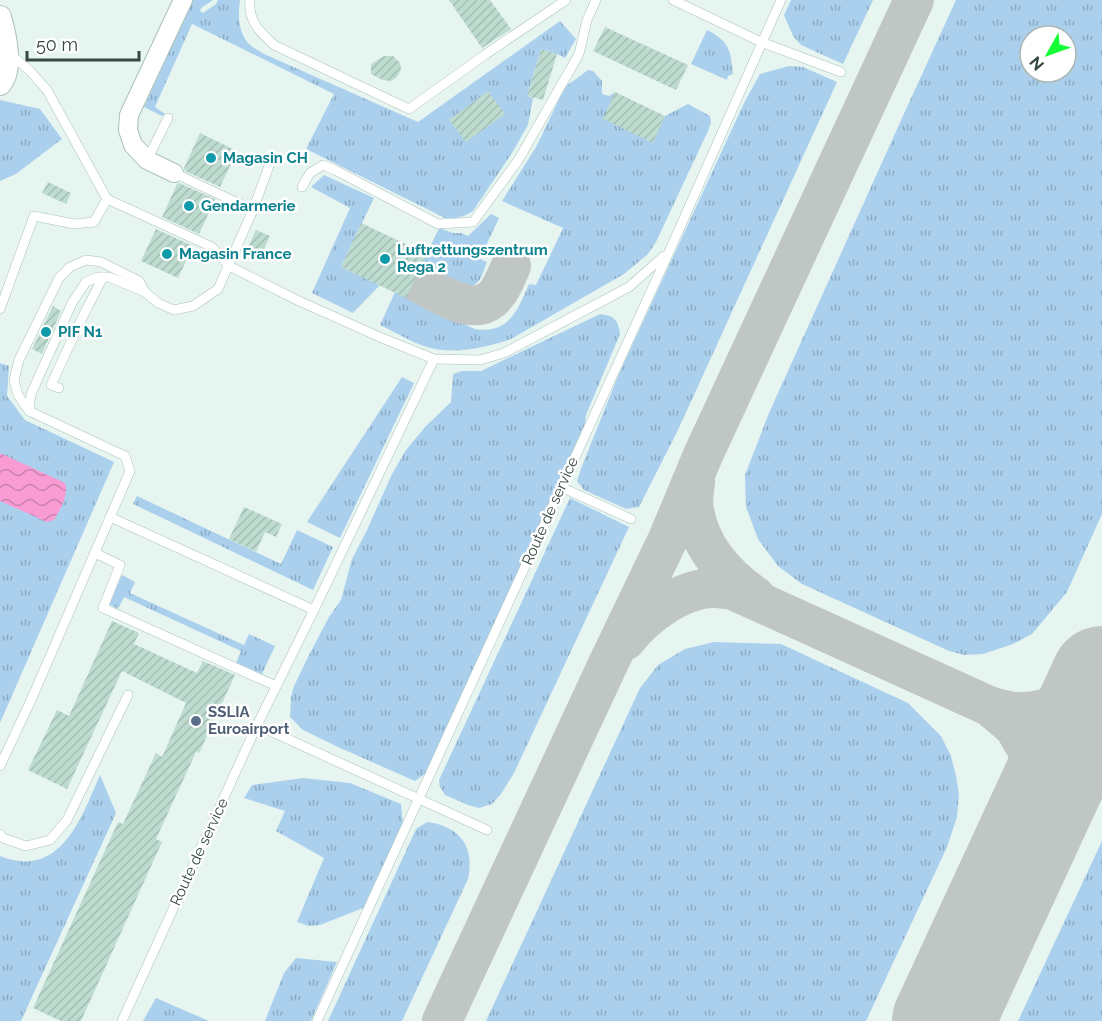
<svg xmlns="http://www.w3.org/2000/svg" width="1102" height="1021" viewBox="0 0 1102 1021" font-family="Raleway,sans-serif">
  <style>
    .grass { fill: url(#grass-tufts); fill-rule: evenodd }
    .water { fill: url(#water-waves) }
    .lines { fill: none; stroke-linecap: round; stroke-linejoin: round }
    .taxiway { stroke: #bfc6c4; stroke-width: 40 }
    .runway { stroke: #bfc6c4; stroke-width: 102 }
    .building { fill: url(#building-hatch) }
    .service-casing { stroke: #a8c2b9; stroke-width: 10 }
    .minor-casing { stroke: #a8c2b9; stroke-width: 20 }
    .tertiary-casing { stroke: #a8c2b9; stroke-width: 24 }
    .service { stroke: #fff; stroke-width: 9 }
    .minor { stroke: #fff; stroke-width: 18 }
    .tertiary { stroke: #fff; stroke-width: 22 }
    .culture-dot { fill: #0f9aa8; stroke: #fff; stroke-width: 2 }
    .service-dot { fill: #5c6f8a; stroke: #fff; stroke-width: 2 }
    .labels { text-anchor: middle; stroke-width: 5; stroke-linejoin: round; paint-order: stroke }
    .culture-label { font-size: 15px; font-weight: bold; fill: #0d838f; stroke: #fff; text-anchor: start }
    .street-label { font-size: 15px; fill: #354941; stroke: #fff }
    .service-label { font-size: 15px; font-weight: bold; fill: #4e5e75; stroke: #fff; text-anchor: start }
  </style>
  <defs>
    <pattern id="grass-tufts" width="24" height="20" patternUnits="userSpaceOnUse" patternTransform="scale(1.5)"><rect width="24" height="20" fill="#abd0ee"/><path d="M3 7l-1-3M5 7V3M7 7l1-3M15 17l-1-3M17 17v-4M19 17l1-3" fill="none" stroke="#8cabc2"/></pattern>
    <pattern id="water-waves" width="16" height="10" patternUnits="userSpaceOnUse" patternTransform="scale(1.5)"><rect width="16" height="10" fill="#f99cd3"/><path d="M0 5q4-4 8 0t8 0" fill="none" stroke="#ca81ad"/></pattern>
    <pattern id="building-hatch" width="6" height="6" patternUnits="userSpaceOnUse" patternTransform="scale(1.5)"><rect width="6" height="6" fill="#bedbcf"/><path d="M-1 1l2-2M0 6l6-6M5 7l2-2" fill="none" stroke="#a4bdb3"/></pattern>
  </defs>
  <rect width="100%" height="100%" fill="#e7f5f1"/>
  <g class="grass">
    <path d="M193,0H213L201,8L200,11L203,13L216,4L218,0H240C238,14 238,31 248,43C252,47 259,51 264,54L418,122L560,21L576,39L565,58L557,54L541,49L527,96L533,98L528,125L512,153L473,211C464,217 456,219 445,218L306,149L334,94L192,24L155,107L165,114L162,116L144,107Z"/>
    <polygon points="791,0 873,0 843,64 801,45 793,36 784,15"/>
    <path d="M956,0H1102V514L1067,592L1032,634L1013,644L983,654L964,655L949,651L802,584L778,566L758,539L746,507L745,475L769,413L907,107ZM1030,36H1066V72H1030Z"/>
    <path d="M707,30C729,41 731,50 733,74L728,76L727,80L691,64Z"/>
    <polygon points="789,66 803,67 837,82 678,430 639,507 626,509 584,490 577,481 582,466 618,376 744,103 760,74"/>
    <path d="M588,70L593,71L602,81V94L609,96L615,92L653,142L665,116L688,104L710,116L711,123L708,131L656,242L648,254L624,274L511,339C486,348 453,355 427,347C411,342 395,332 380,325L395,292L475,329C509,335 518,309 529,284L536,285L563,228L502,201L536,147L565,87Z"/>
    <polygon points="0,100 40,109 62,139 16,174 0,181"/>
    <polygon points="324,175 374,198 341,267 380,285 353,313 312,293 350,208 311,187"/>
    <path d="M491,214L499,218L480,259L487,262C483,272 480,287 468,286L422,264L439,228L453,233H461L468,236Z"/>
    <path d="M600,314C614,316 618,319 620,334L586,415L585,424L528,553L426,773L415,781L338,747L303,730L290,717L291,697L294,686L309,655L329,617L341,600L352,559L367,530L392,474L406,450L426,426L451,402L453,374L462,371H481Z"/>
    <polygon points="0,363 9,366 7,396 25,420 114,462 0,723"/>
    <polygon points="402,377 414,383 340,538 307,522"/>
    <polygon points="137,496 281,564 297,530 333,547 313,590 133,504"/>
    <polygon points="570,498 629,527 514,773 501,794 492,804 479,808 468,805 445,795 440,787 439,780"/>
    <polygon points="122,575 135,582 130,593 244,645 249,634 275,646 262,674 236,663 241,651 124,597 118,609 109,604"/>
    <polygon points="714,642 781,644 908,703 941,736 951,756 956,776 959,794 957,817 947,847 866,1021 486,1021 640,688 658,665 685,649"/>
    <path d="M100,775L116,813L21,1021H0V856C60,880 81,819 100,775Z"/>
    <polygon points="303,778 350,783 401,804 403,823 363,908 320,925 309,926 297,922 324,858 276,831 285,811 244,798 252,785"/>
    <path d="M427,822C459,826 475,846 468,879L402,1021H328L416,829Z"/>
    <polygon points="1102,841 1102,1021 1018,1021"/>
    <polygon points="296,958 337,962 311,1021 265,1021 284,973"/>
    <polygon points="156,998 209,1021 143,1021"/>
  </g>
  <path class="water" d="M0,453L65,483C69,495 60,510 54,520L47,522L0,501Z"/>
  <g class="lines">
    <g class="taxiway">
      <path d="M414,280C434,291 471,317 492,299C501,291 506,277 511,266"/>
      <path d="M695,482C694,491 692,502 694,510C700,547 726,576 755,596"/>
      <path d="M626,640C645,615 682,588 714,588C720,588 727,589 733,590L989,706C999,709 1010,713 1021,712C1053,712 1083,693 1102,668"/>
      <polyline points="989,706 1014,727 1028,751 1036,777 1035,806 1028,837"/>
      <polyline points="442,1021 608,664 668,539 703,455 914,0"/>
    </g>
    <polyline class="runway" points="943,1021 1102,677"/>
  </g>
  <g class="building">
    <polygon points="449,0 490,0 511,29 482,48"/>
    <polygon points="605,27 688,65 676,90 593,51"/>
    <polygon points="541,49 557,54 543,100 527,96"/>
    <polygon points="384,56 393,56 400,63 401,69 399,74 396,78 391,81 383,80 371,74 371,64"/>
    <polygon points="488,91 505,114 466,142 449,120"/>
    <polygon points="615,92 665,116 653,143 603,119"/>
    <polygon points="200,133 237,151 220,187 185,171 184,168"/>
    <polygon points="48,182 71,193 66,204 42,193"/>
    <polygon points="179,183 215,199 199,234 162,217 177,184"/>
    <polygon points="361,223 427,254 406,298 341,267"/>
    <polygon points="156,229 193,246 178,278 141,261"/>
    <polygon points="256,230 270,236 259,260 245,254"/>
    <polygon points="53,306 61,311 42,354 32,349"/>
    <polygon points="244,507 282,524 276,537 265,532 256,552 229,539"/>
    <polygon points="112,621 139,633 134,644 197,673 203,661 235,675 199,753 196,752 156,839 162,842 81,1021 61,1021 33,1008 118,822 123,824 156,753 162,757 186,703 122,671 67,789 28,770 57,710 69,716"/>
  </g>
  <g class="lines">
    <g class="service-casing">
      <g id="service">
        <path d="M250,0C248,21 259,31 274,45L409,109L486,54L566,0"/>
        <polyline points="673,0 761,42 841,72"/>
        <polyline points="10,54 29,70 47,90 107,199 212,247 229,266 299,301 382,338 434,359 480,360 504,353 629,287 664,256"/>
        <polyline points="147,160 168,118"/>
        <polyline points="302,187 310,173 323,165 335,170 438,224 473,222 519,159 579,54 587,20 596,0"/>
        <polyline points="253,210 269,166"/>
        <polyline points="0,309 34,216 74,224 94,222 107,199"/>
        <polyline points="59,388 51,385 83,316 103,277"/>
        <polyline points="29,411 31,394 72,303 86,282 98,277 109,277 145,292"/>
        <polyline points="561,487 631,519"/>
        <polyline points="110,517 314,610"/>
        <polyline points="95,553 120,565 103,608 276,686"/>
        <polyline points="257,725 487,830"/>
        <polyline points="0,766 32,698 130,471 125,456 29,411 18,395 14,380 19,360 59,278 70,267 86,260 101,262 139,281 145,292 158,303 174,310 193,306 218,289 253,210 174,173"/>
        <polyline points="0,834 3,838 26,846 50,840 67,820 128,695"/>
        <polyline points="122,1021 257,725 314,610 434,359"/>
        <polyline points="317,1021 669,252 781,0"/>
      </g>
    </g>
    <g class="minor-casing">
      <polyline id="minor" points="174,173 147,160 133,145 128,130 129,115 183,0"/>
    </g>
    <g class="tertiary-casing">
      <path id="tertiary" d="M0,17C5,34 13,70 0,84"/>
    </g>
    <use href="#service" class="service"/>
    <use href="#minor" class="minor"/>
    <use href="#tertiary" class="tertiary"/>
  </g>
  <g class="culture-dot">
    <circle cx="211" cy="158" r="6"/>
    <circle cx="189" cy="206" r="6"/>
    <circle cx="167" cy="254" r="6"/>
    <circle cx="385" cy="259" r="6"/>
    <circle cx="46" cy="332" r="6"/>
  </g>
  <circle class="service-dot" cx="196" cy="721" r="6"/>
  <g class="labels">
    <g class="culture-label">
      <text x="223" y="163">Magasin CH</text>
      <text x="201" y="211">Gendarmerie</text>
      <text x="397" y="255">Luftrettungszentrum<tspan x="397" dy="17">Rega 2</tspan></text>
      <text x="179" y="259">Magasin France</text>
      <text x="58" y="337">PIF N1</text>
    </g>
    <g class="street-label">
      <text transform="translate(550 511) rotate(-66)" y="5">Route de service</text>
      <text transform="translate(199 852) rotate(-65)" y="5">Route de service</text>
    </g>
    <g class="service-label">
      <text x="208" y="717">SSLIA<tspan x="208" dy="17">Euroairport</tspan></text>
    </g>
  </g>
  <g transform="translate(1048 54) rotate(230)"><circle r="28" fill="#ffffff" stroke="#aeb6b3" stroke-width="1.5"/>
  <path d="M0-4.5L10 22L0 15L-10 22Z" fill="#14ff36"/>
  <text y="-9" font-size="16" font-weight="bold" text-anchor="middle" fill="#354941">N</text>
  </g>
  <path d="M27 51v9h112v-9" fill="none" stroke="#354941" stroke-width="3"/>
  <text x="36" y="51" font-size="18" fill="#354941" stroke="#ffffff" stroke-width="4.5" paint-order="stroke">50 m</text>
</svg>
